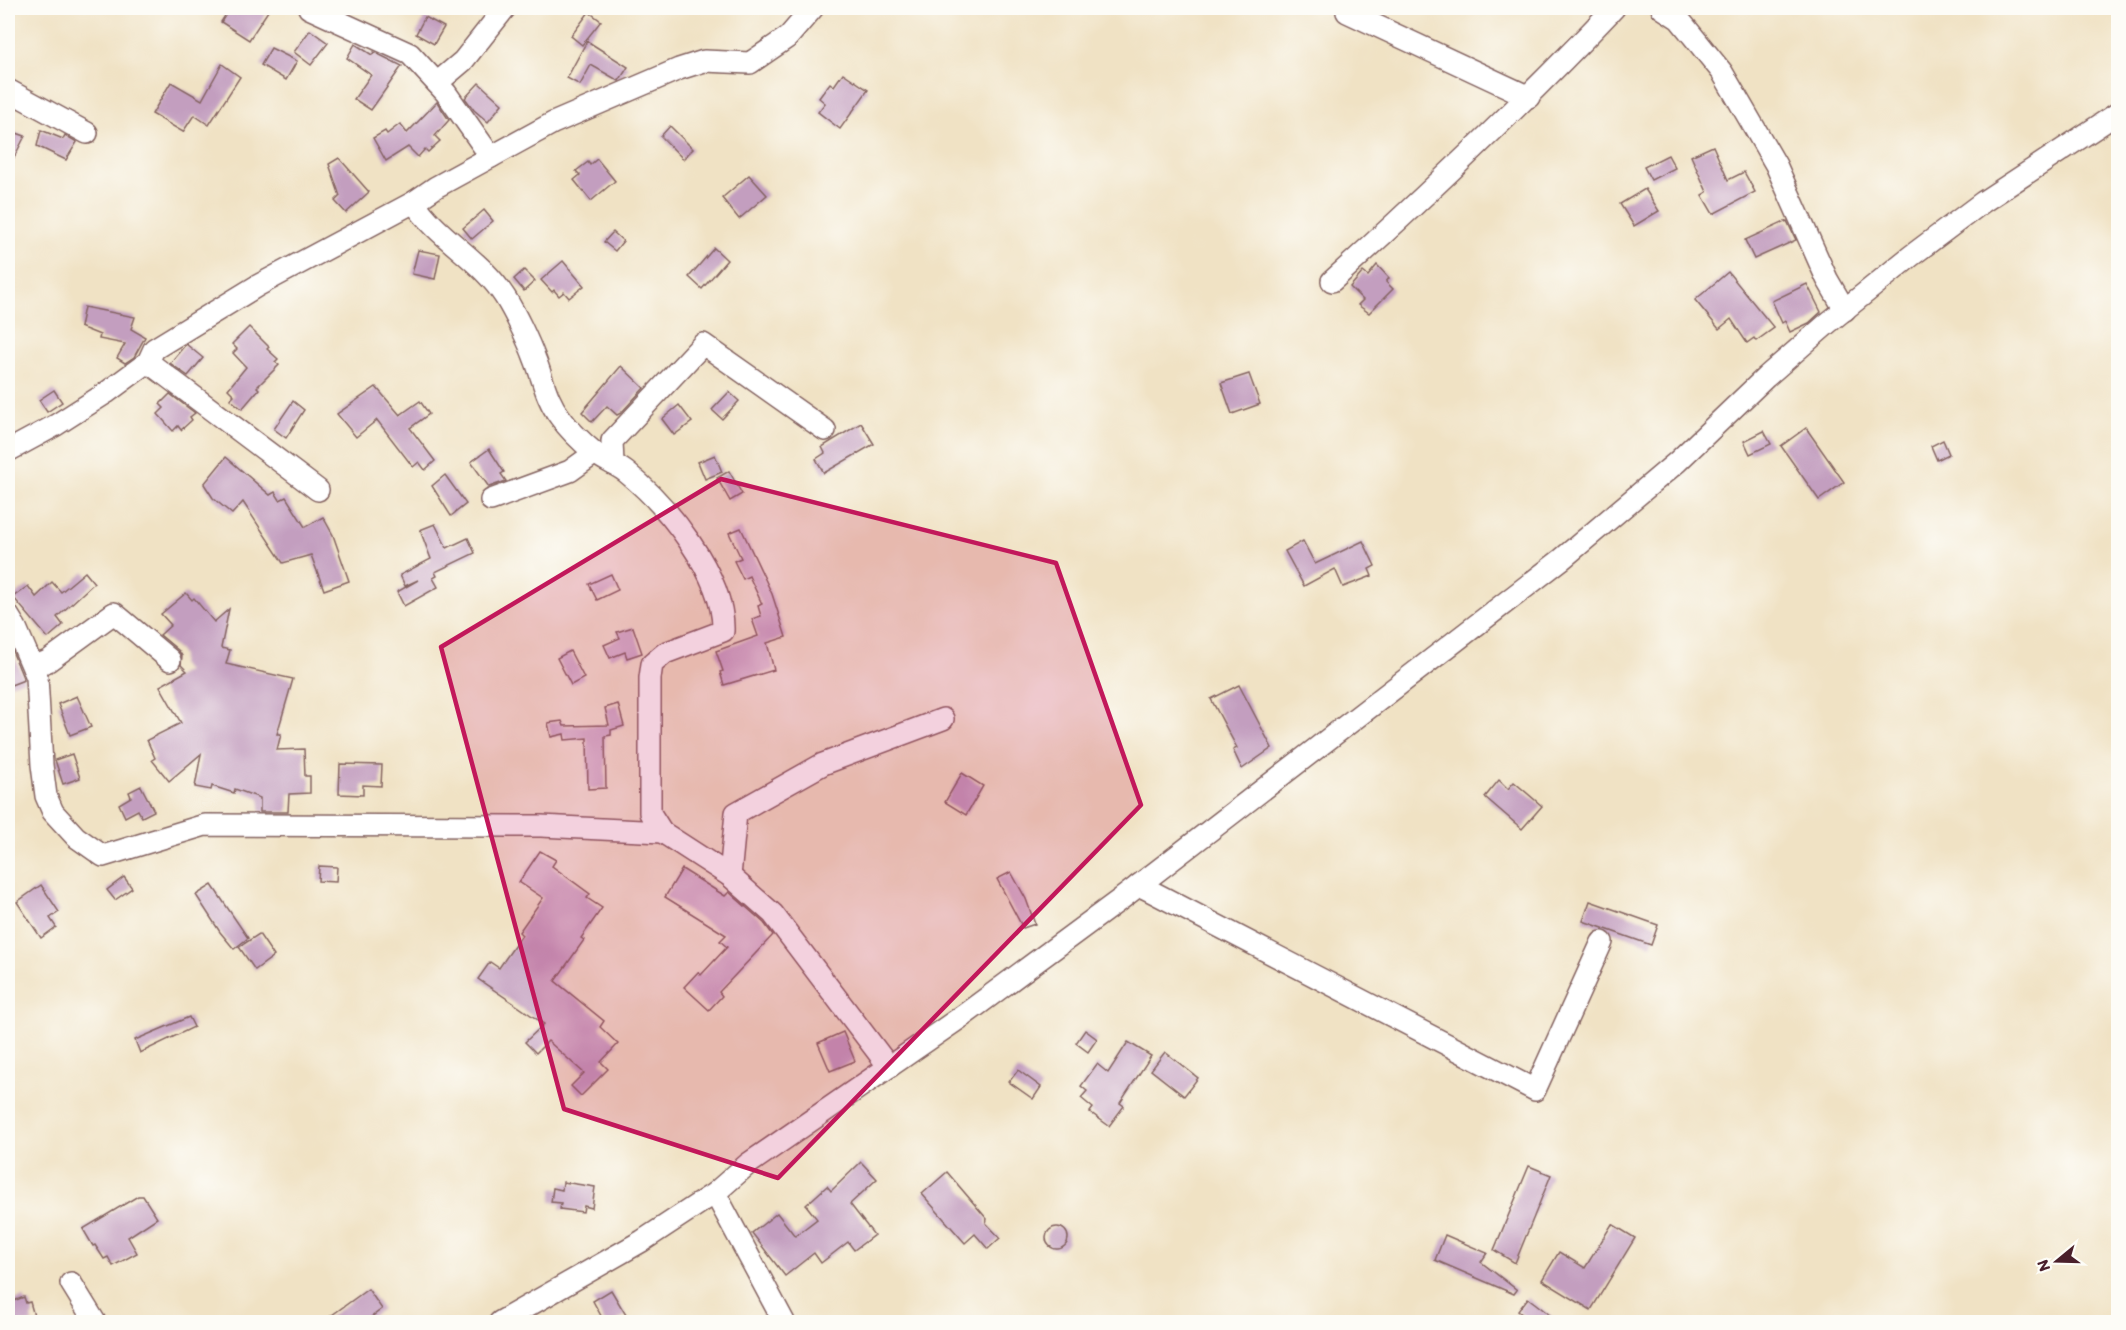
<svg xmlns="http://www.w3.org/2000/svg" width="2126" height="1330" viewBox="0 0 2126 1330" font-family="Itim,sans-serif">
  <style>
    .building { fill: #c39ebf }
    .lines { fill: none; stroke-linecap: round; stroke-linejoin: round }
    .minor-casing { stroke: #846361; stroke-width: 24 }
    .minor { stroke: #fff; stroke-width: 21 }
    .marked { fill: #c2185b; fill-opacity: 0.2; stroke: #c2185b; stroke-width: 4.5; stroke-linejoin: round }
  </style>
  <rect width="100%" height="100%" fill="#fdfcf7"/>
  <filter id="ink" filterUnits="userSpaceOnUse"><feTurbulence type="fractalNoise" baseFrequency=".0167" numOctaves="2"/><feDisplacementMap in="SourceGraphic" scale="12" xChannelSelector="R" yChannelSelector="G"/><feConvolveMatrix kernelMatrix="1 2 1 2 8 2 1 2 1" color-interpolation-filters="sRGB"/></filter>
  <filter id="wash" filterUnits="userSpaceOnUse"><feTurbulence type="fractalNoise" baseFrequency=".008" numOctaves="4" result="noise"/><feDisplacementMap in="SourceGraphic" scale="24" xChannelSelector="R" yChannelSelector="G"/><feGaussianBlur stdDeviation="1.35" result="paint"/><feColorMatrix in="noise" values="0 0 0 0 0 0 0 0 0 0 0 0 0 0 0 0 0 1.4 0 .05"/><feComposite in="paint" operator="in"/></filter>
  <g filter="url(#wash)">
    <rect width="100%" height="100%" fill="#f0e2c4"/>
    <g id="blocks">
      <g class="building">
        <polygon points="230,8 270,8 249,40 221,22"/>
        <polygon points="589,12 601,21 582,45 571,36"/>
        <polygon points="425,17 444,27 434,44 416,34"/>
        <polygon points="310,30 328,43 311,65 294,52"/>
        <polygon points="587,41 628,67 619,81 591,65 580,85 567,78"/>
        <polygon points="355,44 372,55 374,52 402,66 371,110 354,99 371,75 347,58"/>
        <polygon points="271,48 297,61 286,80 261,65"/>
        <polygon points="222,64 240,77 209,125 194,115 183,132 152,114 171,82 202,100"/>
        <polygon points="843,73 868,90 840,129 818,112 825,103 819,98 830,83 834,86"/>
        <polygon points="479,83 502,104 488,122 474,110 465,98"/>
        <polygon points="437,102 449,120 435,136 440,141 428,152 425,149 418,157 408,147 386,161 373,138 385,131 387,134 400,124 407,133"/>
        <polygon points="670,126 693,149 683,159 661,136"/>
        <polygon points="8,130 25,136 8,169"/>
        <polygon points="41,130 63,139 65,135 77,142 66,160 37,146"/>
        <polygon points="1713,146 1728,180 1744,172 1755,192 1713,214 1702,195 1707,192 1691,156"/>
        <polygon points="1668,155 1675,168 1651,180 1644,167"/>
        <polygon points="339,158 369,192 346,213 335,201 340,196 329,164"/>
        <polygon points="597,159 615,181 591,201 574,180 580,175 576,171 588,162 590,165"/>
        <polygon points="749,175 767,195 739,219 722,198"/>
        <polygon points="1645,189 1659,211 1634,226 1620,204"/>
        <polygon points="484,210 493,221 472,239 463,228"/>
        <polygon points="1787,221 1796,240 1754,259 1745,240"/>
        <polygon points="613,232 623,241 615,251 604,242"/>
        <polygon points="714,248 727,260 702,289 689,277"/>
        <polygon points="418,250 440,254 435,279 412,274"/>
        <polygon points="563,261 584,286 569,298 564,292 559,296 554,290 552,292 541,280"/>
        <polygon points="1377,265 1389,278 1386,282 1393,289 1369,313 1358,305 1363,300 1350,287 1363,272 1368,276"/>
        <polygon points="524,270 535,281 524,291 514,279"/>
        <polygon points="1728,272 1774,328 1756,341 1754,338 1747,343 1731,319 1719,329 1695,300"/>
        <polygon points="1807,284 1821,312 1809,323 1790,332 1785,321 1782,323 1772,301"/>
        <polygon points="84,307 135,317 131,329 145,337 134,357 125,363 117,358 125,344 99,339 100,335 80,327"/>
        <polygon points="249,327 269,347 267,349 278,359 275,362 279,365 257,387 259,389 242,409 230,399 234,395 228,389 246,367 233,353 237,349 232,344"/>
        <polygon points="186,344 203,358 188,376 170,363"/>
        <polygon points="621,366 644,388 621,413 617,415 607,406 592,422 582,412"/>
        <polygon points="1249,374 1260,404 1232,414 1221,383"/>
        <polygon points="376,387 400,415 420,401 429,414 410,428 435,461 425,470 419,462 413,467 377,420 356,437 337,414"/>
        <polygon points="54,390 62,402 47,412 39,400"/>
        <polygon points="729,392 739,401 722,419 712,410"/>
        <polygon points="170,394 195,413 190,417 192,420 181,430 178,426 173,431 158,414 164,408 160,404"/>
        <polygon points="293,401 304,410 286,438 274,429"/>
        <polygon points="679,405 692,422 674,435 662,419"/>
        <polygon points="861,423 874,444 824,473 816,459 825,453 822,447"/>
        <polygon points="1806,428 1844,482 1819,500 1781,446"/>
        <polygon points="1764,431 1771,444 1750,454 1744,441"/>
        <polygon points="1943,440 1949,454 1937,460 1931,446"/>
        <polygon points="489,449 504,472 501,474 506,481 489,487 471,462"/>
        <polygon points="715,455 722,472 705,479 698,462"/>
        <polygon points="226,457 270,495 275,492 280,500 286,497 305,527 323,517 333,535 349,581 324,590 311,555 283,563 243,502 232,514 213,498 204,484"/>
        <polygon points="729,471 742,494 730,501 717,478"/>
        <polygon points="445,475 466,504 451,516 432,486"/>
        <polygon points="435,524 447,548 468,538 475,553 435,572 437,576 433,578 438,587 404,606 397,592 418,580 405,586 400,575 431,559 420,530"/>
        <polygon points="741,528 772,594 786,637 767,643 774,670 724,685 720,672 723,671 716,651 758,636 752,619 761,616 758,606 762,604 749,576 743,579 734,561 741,558 729,533"/>
        <polygon points="1303,541 1315,564 1363,541 1375,566 1369,569 1372,576 1343,587 1335,569 1304,586 1285,551"/>
        <polygon points="85,572 94,583 57,617 63,625 48,638 13,597 28,586 36,597 52,582 61,592"/>
        <polygon points="611,574 618,590 597,600 589,584"/>
        <polygon points="186,593 192,600 194,598 214,622 229,609 221,648 230,650 226,664 293,679 277,734 281,734 277,750 304,749 305,776 310,776 310,793 289,794 288,812 260,812 260,798 235,789 234,793 212,786 211,790 195,787 201,754 169,781 152,760 155,758 147,740 181,723 160,686 187,671 181,665 182,656 179,651 160,635 171,625 161,614"/>
        <polygon points="633,627 642,653 627,658 625,652 610,658 604,645 620,638 617,632"/>
        <polygon points="8,641 24,680 11,685 8,677"/>
        <polygon points="570,651 584,678 571,685 557,658"/>
        <polygon points="1239,685 1272,748 1242,769 1233,750 1237,748 1211,699"/>
        <polygon points="77,696 91,727 70,735 58,704"/>
        <polygon points="618,704 624,726 611,730 611,735 605,736 606,788 588,789 587,738 565,740 564,734 551,737 548,723 562,721 564,726 609,725 605,708"/>
        <polygon points="72,754 80,778 63,784 55,760"/>
        <polygon points="340,764 382,765 381,786 363,785 363,795 339,794"/>
        <polygon points="962,773 983,786 966,815 945,802"/>
        <polygon points="1499,780 1508,789 1514,782 1542,806 1522,829 1485,797"/>
        <polygon points="141,786 154,811 142,817 138,810 125,817 119,804 131,797 129,792"/>
        <polygon points="540,851 556,860 552,866 590,894 587,898 602,908 581,938 584,940 555,981 604,1021 600,1027 618,1044 601,1062 608,1069 581,1096 571,1086 584,1073 548,1041 536,1053 525,1042 544,1024 478,979 490,962 499,968 522,935 519,932 543,898 519,882"/>
        <polygon points="319,866 337,867 336,882 318,881"/>
        <polygon points="682,869 725,896 729,892 764,923 773,935 719,992 722,996 709,1010 684,987 698,972 701,975 727,947 720,941 726,935 665,897"/>
        <polygon points="1011,872 1026,899 1035,924 1023,928 997,879"/>
        <polygon points="124,877 132,888 115,900 107,890"/>
        <polygon points="41,885 59,912 50,918 56,927 41,938 17,902"/>
        <polygon points="212,885 248,938 234,949 220,932 196,895"/>
        <polygon points="1590,901 1658,925 1651,945 1583,921"/>
        <polygon points="259,934 274,956 255,970 239,947"/>
        <polygon points="189,1017 194,1027 140,1053 135,1040"/>
        <polygon points="1085,1030 1097,1039 1088,1052 1076,1043"/>
        <polygon points="843,1032 855,1061 830,1071 818,1043"/>
        <polygon points="1128,1042 1151,1056 1120,1103 1124,1106 1109,1126 1090,1112 1093,1108 1081,1098 1087,1091 1081,1086 1097,1064 1108,1073"/>
        <polygon points="1165,1052 1198,1078 1184,1096 1151,1070"/>
        <polygon points="1018,1070 1041,1087 1033,1099 1009,1082"/>
        <polygon points="861,1162 877,1179 850,1204 874,1235 854,1250 848,1242 821,1263 814,1253 785,1276 752,1233 777,1213 795,1236 817,1219 806,1205 827,1186 831,1191"/>
        <polygon points="1529,1166 1551,1175 1515,1263 1494,1250"/>
        <polygon points="947,1172 987,1219 986,1223 1000,1238 988,1249 975,1234 965,1243 922,1194"/>
        <polygon points="563,1182 595,1187 592,1208 584,1206 583,1212 560,1209 561,1203 551,1202 553,1188 562,1190"/>
        <polygon points="138,1196 143,1196 157,1218 128,1237 137,1253 113,1266 108,1257 104,1259 95,1245 93,1246 83,1229"/>
        <polygon points="1612,1224 1635,1238 1591,1310 1542,1280 1559,1252 1585,1268"/>
        <circle cx="1057" cy="1238" r="11"/>
        <polygon points="1445,1235 1487,1253 1481,1262 1517,1290 1514,1294 1435,1260"/>
        <polygon points="368,1289 382,1309 363,1323 321,1323"/>
        <polygon points="611,1290 626,1315 614,1323 605,1323 593,1301"/>
        <polygon points="24,1297 26,1303 30,1302 34,1316 31,1317 32,1323 8,1323 8,1303"/>
        <polygon points="1528,1298 1536,1304 1560,1323 1533,1323 1518,1311"/>
      </g>
    </g>
  </g>
  <g filter="url(#ink)">
    <use href="#blocks" fill-opacity="0" stroke="#846361" stroke-width="1.5"/>
    <g class="lines">
      <g class="minor-casing">
        <g id="minor">
          <polyline points="309,8 410,54 446,93 491,157"/>
          <polyline points="1662,8 1679,19 1722,72 1776,165 1827,279 1845,310"/>
          <polyline points="1347,12 1529,97"/>
          <polyline points="437,83 463,61 505,8"/>
          <polyline points="8,90 87,133"/>
          <path d="M1332,281C1430,192 1524,103 1614,8"/>
          <polyline points="148,362 318,490"/>
          <polyline points="8,451 56,425 106,393 148,362 154,349 257,286 414,202 436,187 553,123 679,69 704,61 750,63 788,37 813,8"/>
          <polyline points="613,464 612,441 703,344 825,430"/>
          <polyline points="491,500 570,471 595,453"/>
          <path d="M8,615L16,628L37,677L42,765L46,796L53,812L76,837L103,856L205,825L541,826L662,832L650,813V678L652,664L665,653L723,631C725,576 667,505 626,472C616,464 604,461 595,453C583,443 569,430 560,417C546,399 543,379 535,359C528,340 515,313 505,297C481,259 438,239 414,202"/>
          <polyline points="33,667 48,661 114,613 170,660"/>
          <polyline points="662,832 730,876 773,914 889,1067"/>
          <polyline points="730,876 736,813 823,764 943,719"/>
          <polyline points="1139,885 1535,1090 1602,942"/>
          <polyline points="715,1193 784,1322"/>
          <polyline points="71,1283 95,1322"/>
          <polyline points="500,1322 642,1241 715,1193 748,1164 964,1015 1121,899 1562,559 1677,462 1766,377 1828,323 1911,256 1983,202 2118,113"/>
        </g>
      </g>
      <use href="#minor" class="minor"/>
    </g>
  </g>
  <path class="marked" d="M721,479L1056,563L1141,805L778,1178L564,1109L441,647Z"/>
  <rect width="2126" height="1330" fill="none" stroke="#fdfcf7" stroke-width="30"/>
  <g transform="translate(2057 1261) rotate(251)" stroke="#fdfcf7" stroke-width="4.5" paint-order="stroke">
  <path d="M0-4.5L10 22L0 15L-10 22Z" fill="#4a1f2b"/>
  <text y="-9" font-size="16" font-weight="bold" text-anchor="middle" fill="#4a1f2b">N</text>
  </g>
</svg>
